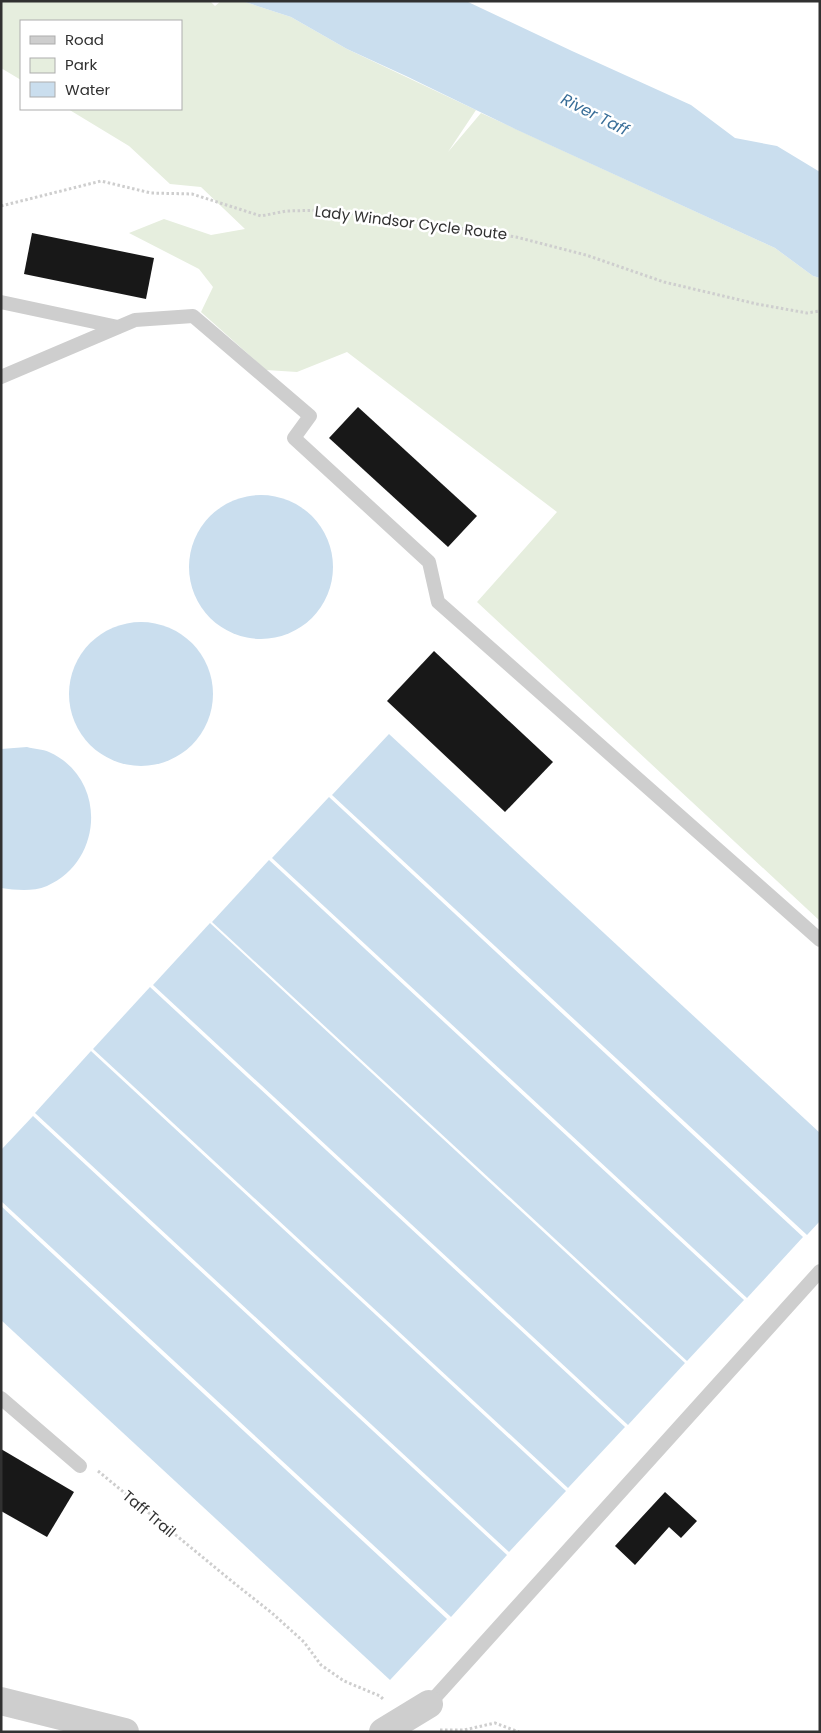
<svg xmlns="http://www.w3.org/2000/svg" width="821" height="1733" viewBox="0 0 821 1733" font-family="Poppins,sans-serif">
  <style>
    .green { fill: #e6eede }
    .water { fill: #cadeee }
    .building { fill: #181818 }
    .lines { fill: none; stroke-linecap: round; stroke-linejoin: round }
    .path { stroke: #cecece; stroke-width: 3; stroke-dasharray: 2.5 2.5; stroke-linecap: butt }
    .lane { stroke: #cecece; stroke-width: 14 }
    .street { stroke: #cecece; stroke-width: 28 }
    .labels { text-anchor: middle; stroke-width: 5; stroke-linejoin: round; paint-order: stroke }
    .street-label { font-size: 15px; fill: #313131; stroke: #fff }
    .water-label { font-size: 16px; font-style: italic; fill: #396e98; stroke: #fff }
  </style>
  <rect width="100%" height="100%" fill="#fff"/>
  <polygon class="green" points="1,1 210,1 215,6 221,1 242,1 291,17 347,49 476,110 448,152 481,113 775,248 813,276 820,278 820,921 477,602 557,512 347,352 297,372 266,370 201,312 213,287 199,269 129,233 164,219 211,235 245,229 201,187 170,184 129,146 68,109 181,109 181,21 21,21 21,80 1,68"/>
  <g class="water">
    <polygon points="242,1 466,1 572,51 691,105 735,138 777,146 820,172 820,278 813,276 775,248 515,129 406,76 347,49 291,17"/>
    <circle cx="261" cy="567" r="72"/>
    <circle cx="141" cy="694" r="72"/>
    <polygon points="389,734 820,1133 820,1221 807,1235 332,795"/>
    <path d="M27,747C34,749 43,749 49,752C107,778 104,861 47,886C32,892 16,890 1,888V749Z"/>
    <polygon points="329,797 803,1237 747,1298 272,858"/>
    <polygon points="269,860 744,1300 687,1361 212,922"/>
    <polygon points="210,923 685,1363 628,1425 153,985"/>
    <polygon points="150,987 625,1427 568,1488 93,1049"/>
    <polygon points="91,1051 566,1491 509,1552 35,1113"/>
    <polygon points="33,1116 507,1555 451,1617 1,1201 1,1150"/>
    <polygon points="1,1206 447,1619 390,1680 1,1320"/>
  </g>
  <g class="building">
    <polygon points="32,233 154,258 146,299 24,274"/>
    <polygon points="358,407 477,516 448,547 329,438"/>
    <polygon points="434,651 553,762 505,812 387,701"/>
    <polygon points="1,1449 74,1492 47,1537 1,1511"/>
    <polygon points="665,1492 697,1521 681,1538 669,1527 635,1565 615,1546"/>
  </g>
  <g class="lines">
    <g class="path">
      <polyline points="1,206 101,181 151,193 192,194 261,216 286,211 327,210 421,222 516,237 586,255 664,282 757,304 807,313 820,311"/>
      <polyline points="98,1471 234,1583 272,1613 304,1642 321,1665 344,1681 380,1696 384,1700"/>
      <polyline points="440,1730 464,1730 495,1723 519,1732"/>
    </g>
    <g class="lane">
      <polyline points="1,302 118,327"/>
      <polyline points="1,377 135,320 193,316 310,416 294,438 429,562 438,602 820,940"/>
      <polyline points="1,1398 80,1466"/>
      <polyline points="429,1704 820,1271"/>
    </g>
    <g class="street">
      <polyline points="1,1701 125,1732"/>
      <polyline points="383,1732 429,1704"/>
    </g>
  </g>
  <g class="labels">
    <g class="street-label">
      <text transform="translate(411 223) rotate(7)" y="5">Lady Windsor Cycle Route</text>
      <text transform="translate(149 1514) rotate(40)" y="5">Taff Trail</text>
    </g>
    <g class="water-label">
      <text transform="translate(595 114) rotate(27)" y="6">River Taff</text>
    </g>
  </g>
  <rect width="821" height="1733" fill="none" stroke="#313131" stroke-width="5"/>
  <rect x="20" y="20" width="162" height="90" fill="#ffffff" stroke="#adadad"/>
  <rect x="30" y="36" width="25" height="8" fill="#cecece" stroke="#adadad"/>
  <text x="65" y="45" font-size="15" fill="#313131">Road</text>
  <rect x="30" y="58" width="25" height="15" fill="#e6eede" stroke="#adadad"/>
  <text x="65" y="70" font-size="15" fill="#313131">Park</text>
  <rect x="30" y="82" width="25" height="15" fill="#cadeee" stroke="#adadad"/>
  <text x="65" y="95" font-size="15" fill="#313131">Water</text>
</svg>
